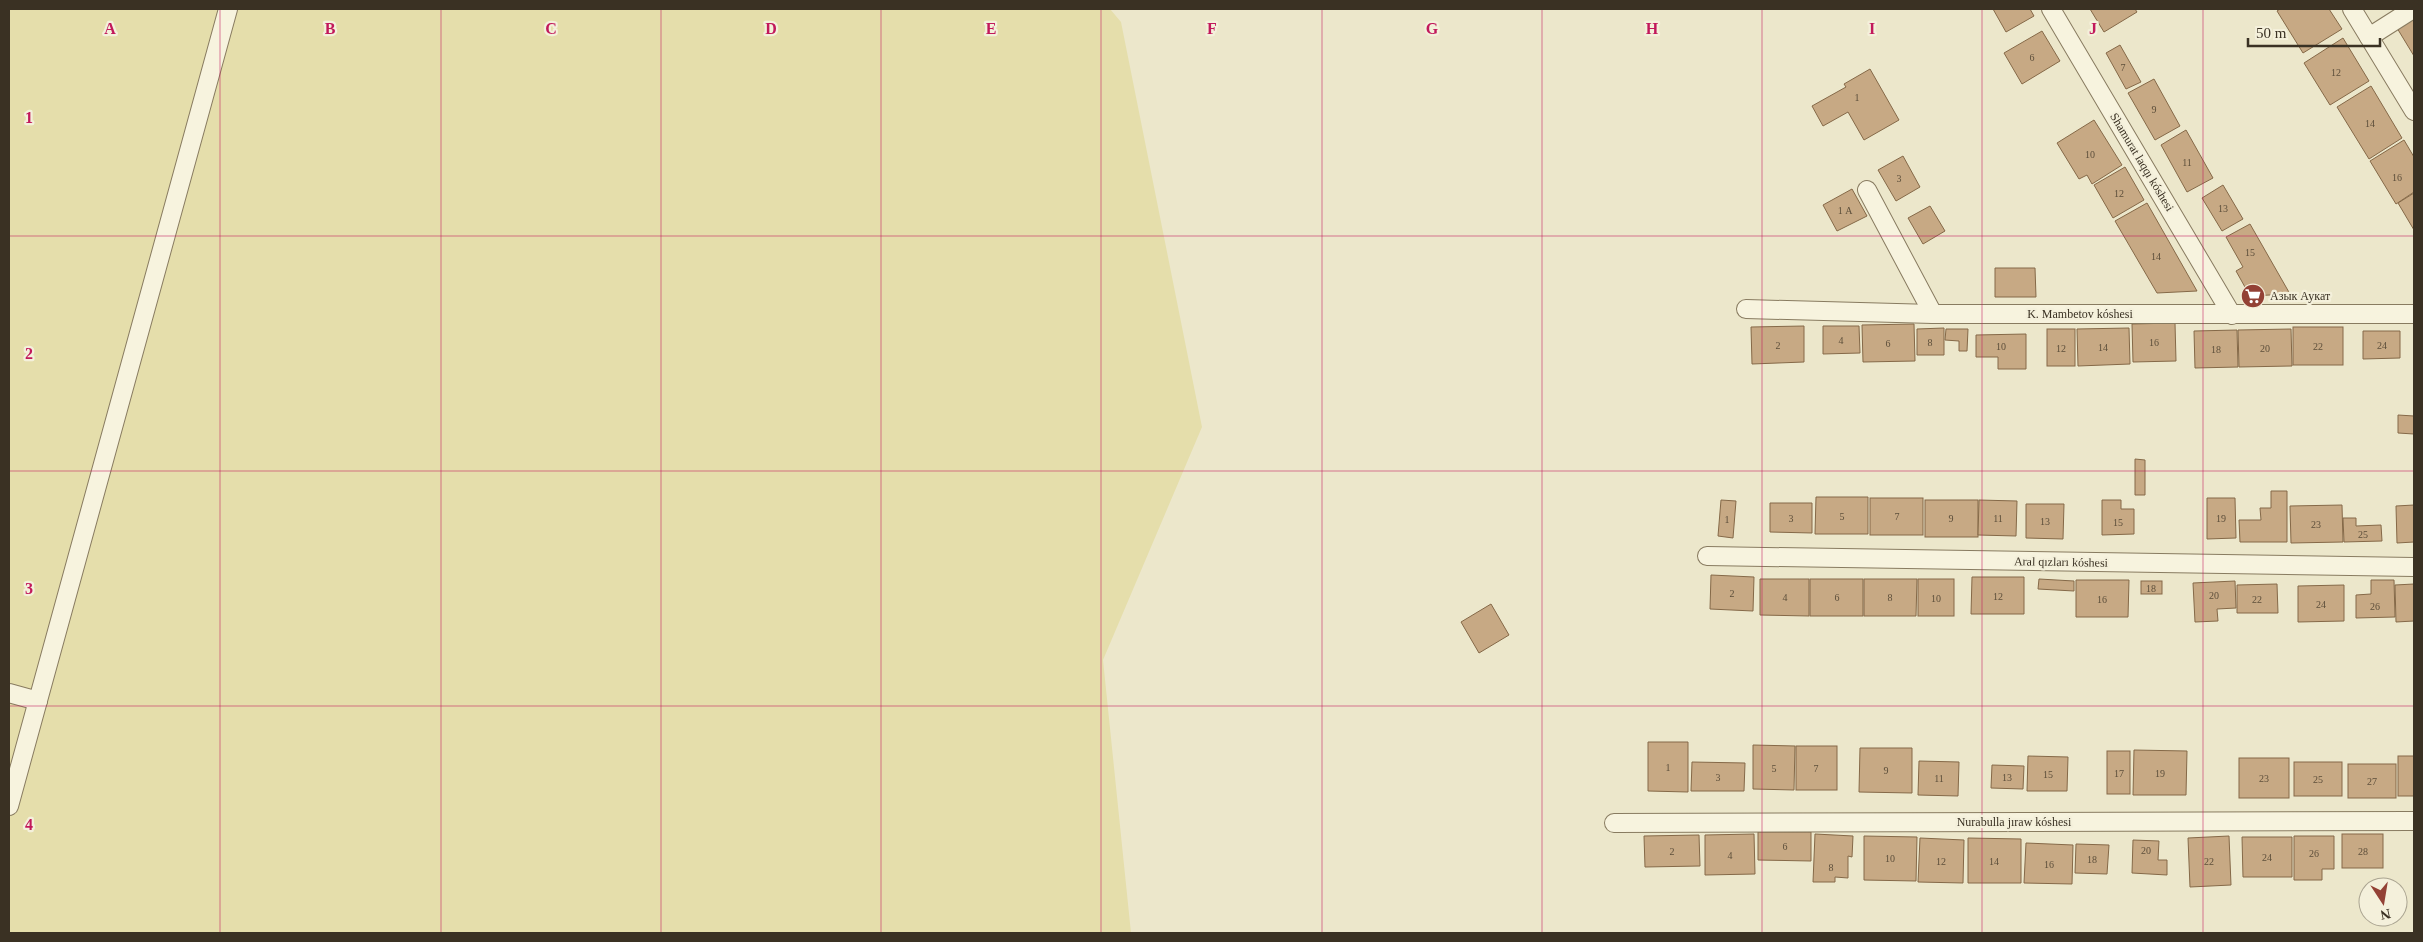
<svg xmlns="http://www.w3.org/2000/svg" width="2423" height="942" viewBox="0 0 2423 942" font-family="'Times New Roman',serif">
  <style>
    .sand { fill: #e5deab }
    .building { fill: #c7a984; stroke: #856948 }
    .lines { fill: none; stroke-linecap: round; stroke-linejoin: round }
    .minor-casing { stroke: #887b60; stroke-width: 20 }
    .minor { stroke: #f7f3de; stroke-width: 18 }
    .grid { fill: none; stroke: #c2185b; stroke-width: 1; stroke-opacity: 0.55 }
    .labels { text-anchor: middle; stroke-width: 4.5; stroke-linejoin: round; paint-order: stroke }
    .number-label { font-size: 10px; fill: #5d4f3b }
    .street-label { font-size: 12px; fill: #3a3123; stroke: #f4f0db }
    .poi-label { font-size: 12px; fill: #3a3123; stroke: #f4f0db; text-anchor: start }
    .grid-label { font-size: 16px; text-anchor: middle; font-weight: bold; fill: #c2185b; stroke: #f4f0db; stroke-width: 4.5; stroke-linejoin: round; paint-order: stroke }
  </style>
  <rect width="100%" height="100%" fill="#ece7cb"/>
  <polygon class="sand" points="9,9 1110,9 1121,22 1202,427 1103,660 1131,933 9,933"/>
  <g class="building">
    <polygon points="1993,9 2030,9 2034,16 2006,32"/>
    <polygon points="2090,9 2135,9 2137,12 2104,32"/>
    <polygon points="2280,9 2329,9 2342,29 2303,53 2277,11"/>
    <polygon points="2414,17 2414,56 2397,28"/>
    <polygon points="2042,31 2060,61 2022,84 2004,53"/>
    <polygon points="2343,38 2369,81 2330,105 2304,63"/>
    <polygon points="2120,45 2141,82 2126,89 2106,53"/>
    <polygon points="1870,69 1899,120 1864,140 1848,112 1823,126 1812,106 1846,87 1844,84"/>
    <polygon points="2154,79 2180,126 2155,140 2128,93"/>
    <polygon points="2371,86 2402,138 2369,159 2337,107"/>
    <polygon points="2094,120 2122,165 2092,184 2087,175 2079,179 2057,143"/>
    <polygon points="2186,130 2213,178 2187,192 2161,145"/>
    <polygon points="2404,140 2414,157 2414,192 2396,204 2370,161"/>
    <polygon points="1903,156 1920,187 1896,201 1878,170"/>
    <polygon points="2125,167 2144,200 2113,218 2094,185"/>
    <polygon points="2223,185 2243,219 2222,231 2202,198"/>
    <polygon points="1852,189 1867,216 1837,231 1823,205"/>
    <polygon points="2414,193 2414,230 2398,203"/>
    <polygon points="2147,203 2197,291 2157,293 2115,221"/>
    <polygon points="1930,206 1945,231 1923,244 1908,218"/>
    <polygon points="2250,224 2290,294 2250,296 2236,271 2243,267 2226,237"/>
    <polygon points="1995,268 2035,268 2036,297 1995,297"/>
    <polygon points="2175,323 2176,361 2133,362 2132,324"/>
    <polygon points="1914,324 1915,361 1863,362 1862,325"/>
    <polygon points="1804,326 1804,362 1752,364 1751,327"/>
    <polygon points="1823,326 1859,326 1860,353 1823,354"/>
    <rect x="2293" y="327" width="50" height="38"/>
    <polygon points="1944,328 1944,355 1917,355 1917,329"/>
    <polygon points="2129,328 2130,364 2078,366 2077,329"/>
    <polygon points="1946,329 1968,329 1967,351 1959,351 1959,341 1945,340"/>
    <rect x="2047" y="329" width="28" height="37"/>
    <polygon points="2291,329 2292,366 2239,367 2238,330"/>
    <polygon points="2237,330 2238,367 2195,368 2194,331"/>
    <polygon points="2363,331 2400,331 2400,358 2363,359"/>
    <polygon points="2026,334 2026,369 1998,369 1998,357 1976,357 1976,335"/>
    <polygon points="2398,415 2414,416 2414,434 2398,433"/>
    <polygon points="2135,459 2145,460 2145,495 2135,495"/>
    <polygon points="2271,491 2287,491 2287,542 2240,542 2239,520 2261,520 2260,508 2271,508"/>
    <polygon points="1816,497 1868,497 1868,534 1815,534"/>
    <rect x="1870" y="498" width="53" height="37"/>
    <polygon points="2207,498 2235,498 2236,538 2207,539"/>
    <polygon points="1721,500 1736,501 1733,538 1718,536"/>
    <rect x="1925" y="500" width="53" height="37"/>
    <polygon points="1979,500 2017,501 2016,536 1978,535"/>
    <polygon points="2102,500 2121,500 2121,509 2134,509 2134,534 2102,535"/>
    <polygon points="1770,503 1812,503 1812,533 1770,532"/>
    <polygon points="2026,504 2064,504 2063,539 2026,538"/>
    <polygon points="2342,505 2343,542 2291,543 2290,506"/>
    <polygon points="2414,505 2414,542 2397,543 2396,506"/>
    <polygon points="2343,518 2356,518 2356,526 2381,525 2382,541 2344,542"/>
    <polygon points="1711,575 1754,577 1753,611 1710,609"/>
    <polygon points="1972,577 2024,577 2024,614 1971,614"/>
    <polygon points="1760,579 1809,579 1809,616 1760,615"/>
    <rect x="1810" y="579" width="53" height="37"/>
    <polygon points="1864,579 1917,579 1916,616 1864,616"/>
    <rect x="1918" y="579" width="36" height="37"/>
    <polygon points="2039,579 2074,581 2074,591 2038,589"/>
    <polygon points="2076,580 2129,580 2128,617 2076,617"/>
    <polygon points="2371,580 2394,580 2395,617 2356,618 2356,595 2371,594"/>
    <rect x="2141" y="581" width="21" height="13"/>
    <polygon points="2235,581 2236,608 2217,609 2218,621 2195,622 2193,583"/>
    <polygon points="2277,584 2278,613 2237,613 2237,585"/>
    <polygon points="2414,584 2414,621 2396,622 2395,585"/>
    <polygon points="2344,585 2344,621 2298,622 2298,586"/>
    <polygon points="1491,604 1509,635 1479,653 1461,622"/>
    <polygon points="1648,742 1688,742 1688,792 1648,791"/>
    <polygon points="1753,745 1795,746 1794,790 1753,789"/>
    <rect x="1796" y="746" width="41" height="44"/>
    <polygon points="1860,748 1912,748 1912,793 1859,792"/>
    <polygon points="2134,750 2187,751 2186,795 2133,795"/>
    <rect x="2107" y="751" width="23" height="43"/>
    <polygon points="2028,756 2068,757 2067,791 2027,791"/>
    <rect x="2398" y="756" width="16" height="40"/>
    <rect x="2239" y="758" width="50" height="40"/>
    <polygon points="1919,761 1959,762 1958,796 1918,795"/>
    <polygon points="1692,762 1745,763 1744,791 1691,791"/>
    <rect x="2294" y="762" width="48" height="34"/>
    <rect x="2348" y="764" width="48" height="34"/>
    <polygon points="1992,765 2024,766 2023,789 1991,788"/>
    <polygon points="1758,832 1811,832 1811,861 1758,860"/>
    <polygon points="1754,834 1755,874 1705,875 1705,835"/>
    <polygon points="1815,834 1853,836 1852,857 1848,856 1848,878 1835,877 1835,882 1813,882"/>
    <rect x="2342" y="834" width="41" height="34"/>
    <polygon points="1699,835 1700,866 1645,867 1644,836"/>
    <polygon points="1864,836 1917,837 1916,881 1864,880"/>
    <polygon points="2229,836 2231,885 2190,887 2188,838"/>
    <polygon points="2294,836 2334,836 2334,869 2322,869 2322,880 2294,880"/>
    <polygon points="2242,837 2292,837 2292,877 2243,877"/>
    <polygon points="1920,838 1964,840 1963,883 1918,882"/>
    <polygon points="1968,838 2021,839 2021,883 1968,883"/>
    <polygon points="2133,840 2159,841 2158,860 2167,860 2167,875 2132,873"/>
    <polygon points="2026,843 2073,845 2072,884 2024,883"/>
    <polygon points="2076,844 2109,845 2107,874 2075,873"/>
  </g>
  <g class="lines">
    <g class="minor-casing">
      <g id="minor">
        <polyline points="2051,9 2232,315"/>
        <polyline points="2352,9 2414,111"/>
        <polyline points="2369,37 2413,9"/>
        <polyline points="1867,190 1933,314"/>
        <polyline points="1746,309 1933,314 2414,314"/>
        <polyline points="1707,556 2414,567"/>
        <polyline points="9,693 38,701"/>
        <polyline points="9,806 228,9"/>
        <polyline points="1614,823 2414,821"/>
      </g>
    </g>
    <use href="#minor" class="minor"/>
  </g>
  <path class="grid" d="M220,9V933M441,9V933M661,9V933M881,9V933M1101,9V933M1322,9V933M1542,9V933M1762,9V933M1982,9V933M2203,9V933M9,236H2414M9,471H2414M9,706H2414"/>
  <defs>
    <g id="supermarket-disc" transform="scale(1.25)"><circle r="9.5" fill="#934135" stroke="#f4f0db"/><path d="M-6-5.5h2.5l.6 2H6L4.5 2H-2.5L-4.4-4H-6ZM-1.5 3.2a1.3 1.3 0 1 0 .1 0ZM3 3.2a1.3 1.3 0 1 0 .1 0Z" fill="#fff"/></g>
  </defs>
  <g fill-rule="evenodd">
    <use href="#supermarket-disc" x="2253" y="296"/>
  </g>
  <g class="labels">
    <g class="number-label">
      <text x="2032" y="61">6</text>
      <text x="2123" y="71">7</text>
      <text x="2336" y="76">12</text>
      <text x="1857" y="101">1</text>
      <text x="2154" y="113">9</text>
      <text x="2370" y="127">14</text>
      <text x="2090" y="158">10</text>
      <text x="2187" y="166">11</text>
      <text x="2397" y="181">16</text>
      <text x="1899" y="182">3</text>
      <text x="2119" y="197">12</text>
      <text x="2223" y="212">13</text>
      <text x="1845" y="214">1 А</text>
      <text x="2250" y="256">15</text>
      <text x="2156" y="260">14</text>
      <text x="1841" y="344">4</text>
      <text x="1930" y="346">8</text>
      <text x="2154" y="346">16</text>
      <text x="1888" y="347">6</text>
      <text x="1778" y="349">2</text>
      <text x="2382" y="349">24</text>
      <text x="2001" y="350">10</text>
      <text x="2318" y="350">22</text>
      <text x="2103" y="351">14</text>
      <text x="2061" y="352">12</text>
      <text x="2265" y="352">20</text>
      <text x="2216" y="353">18</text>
      <text x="1842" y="520">5</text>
      <text x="1897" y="520">7</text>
      <text x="1791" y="522">3</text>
      <text x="1951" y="522">9</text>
      <text x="1998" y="522">11</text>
      <text x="2221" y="522">19</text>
      <text x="1727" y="523">1</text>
      <text x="2045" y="525">13</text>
      <text x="2118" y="526">15</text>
      <text x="2316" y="528">23</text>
      <text x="2363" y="538">25</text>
      <text x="2151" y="592">18</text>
      <text x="1732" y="597">2</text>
      <text x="2214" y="599">20</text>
      <text x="1998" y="600">12</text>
      <text x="1785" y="601">4</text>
      <text x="1837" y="601">6</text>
      <text x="1890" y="601">8</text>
      <text x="1936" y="602">10</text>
      <text x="2102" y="603">16</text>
      <text x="2257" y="603">22</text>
      <text x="2321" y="608">24</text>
      <text x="2375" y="610">26</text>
      <text x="1668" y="771">1</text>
      <text x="1774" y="772">5</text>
      <text x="1816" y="772">7</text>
      <text x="1886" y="774">9</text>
      <text x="2119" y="777">17</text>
      <text x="2160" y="777">19</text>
      <text x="2048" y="778">15</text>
      <text x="1718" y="781">3</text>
      <text x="2007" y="781">13</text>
      <text x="1939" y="782">11</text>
      <text x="2264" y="782">23</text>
      <text x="2318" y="783">25</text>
      <text x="2372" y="785">27</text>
      <text x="1785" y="850">6</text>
      <text x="2146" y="854">20</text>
      <text x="1672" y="855">2</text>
      <text x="2363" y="855">28</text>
      <text x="2314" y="857">26</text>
      <text x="1730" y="859">4</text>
      <text x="2267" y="861">24</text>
      <text x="1890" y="862">10</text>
      <text x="2092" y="863">18</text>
      <text x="1941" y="865">12</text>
      <text x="1994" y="865">14</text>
      <text x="2209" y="865">22</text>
      <text x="2049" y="868">16</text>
      <text x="1831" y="871">8</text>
    </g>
    <g class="street-label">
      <text transform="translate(2142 162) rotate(59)" y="4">Shamurat laqqı kóshesi</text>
      <text x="2080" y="318">K. Mambetov kóshesi</text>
      <text transform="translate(2061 562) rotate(1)" y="4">Aral qızları kóshesi</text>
      <text x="2014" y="826">Nurabulla jıraw kóshesi</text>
    </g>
    <g class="poi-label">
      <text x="2270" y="300">Азык Аукат</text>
    </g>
  </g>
  <g class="grid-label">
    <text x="110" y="34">A</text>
    <text x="330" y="34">B</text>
    <text x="551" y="34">C</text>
    <text x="771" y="34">D</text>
    <text x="991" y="34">E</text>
    <text x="1212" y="34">F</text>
    <text x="1432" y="34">G</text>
    <text x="1652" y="34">H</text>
    <text x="1872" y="34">I</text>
    <text x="2093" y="34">J</text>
    <text x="29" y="123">1</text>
    <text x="29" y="359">2</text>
    <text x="29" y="594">3</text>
    <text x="29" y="830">4</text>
  </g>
  <rect width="2423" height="942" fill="none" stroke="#3a3123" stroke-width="20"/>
  <g transform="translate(2383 902) rotate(168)"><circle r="24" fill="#f4f0db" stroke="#aaa491"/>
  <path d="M0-4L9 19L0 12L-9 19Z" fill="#934135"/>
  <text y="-8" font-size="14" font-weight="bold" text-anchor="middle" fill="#3a3123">N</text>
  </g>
  <path d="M2248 38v8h132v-8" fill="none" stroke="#3a3123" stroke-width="2.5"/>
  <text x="2256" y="38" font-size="15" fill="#3a3123" stroke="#f4f0db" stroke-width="4" paint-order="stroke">50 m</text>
</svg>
